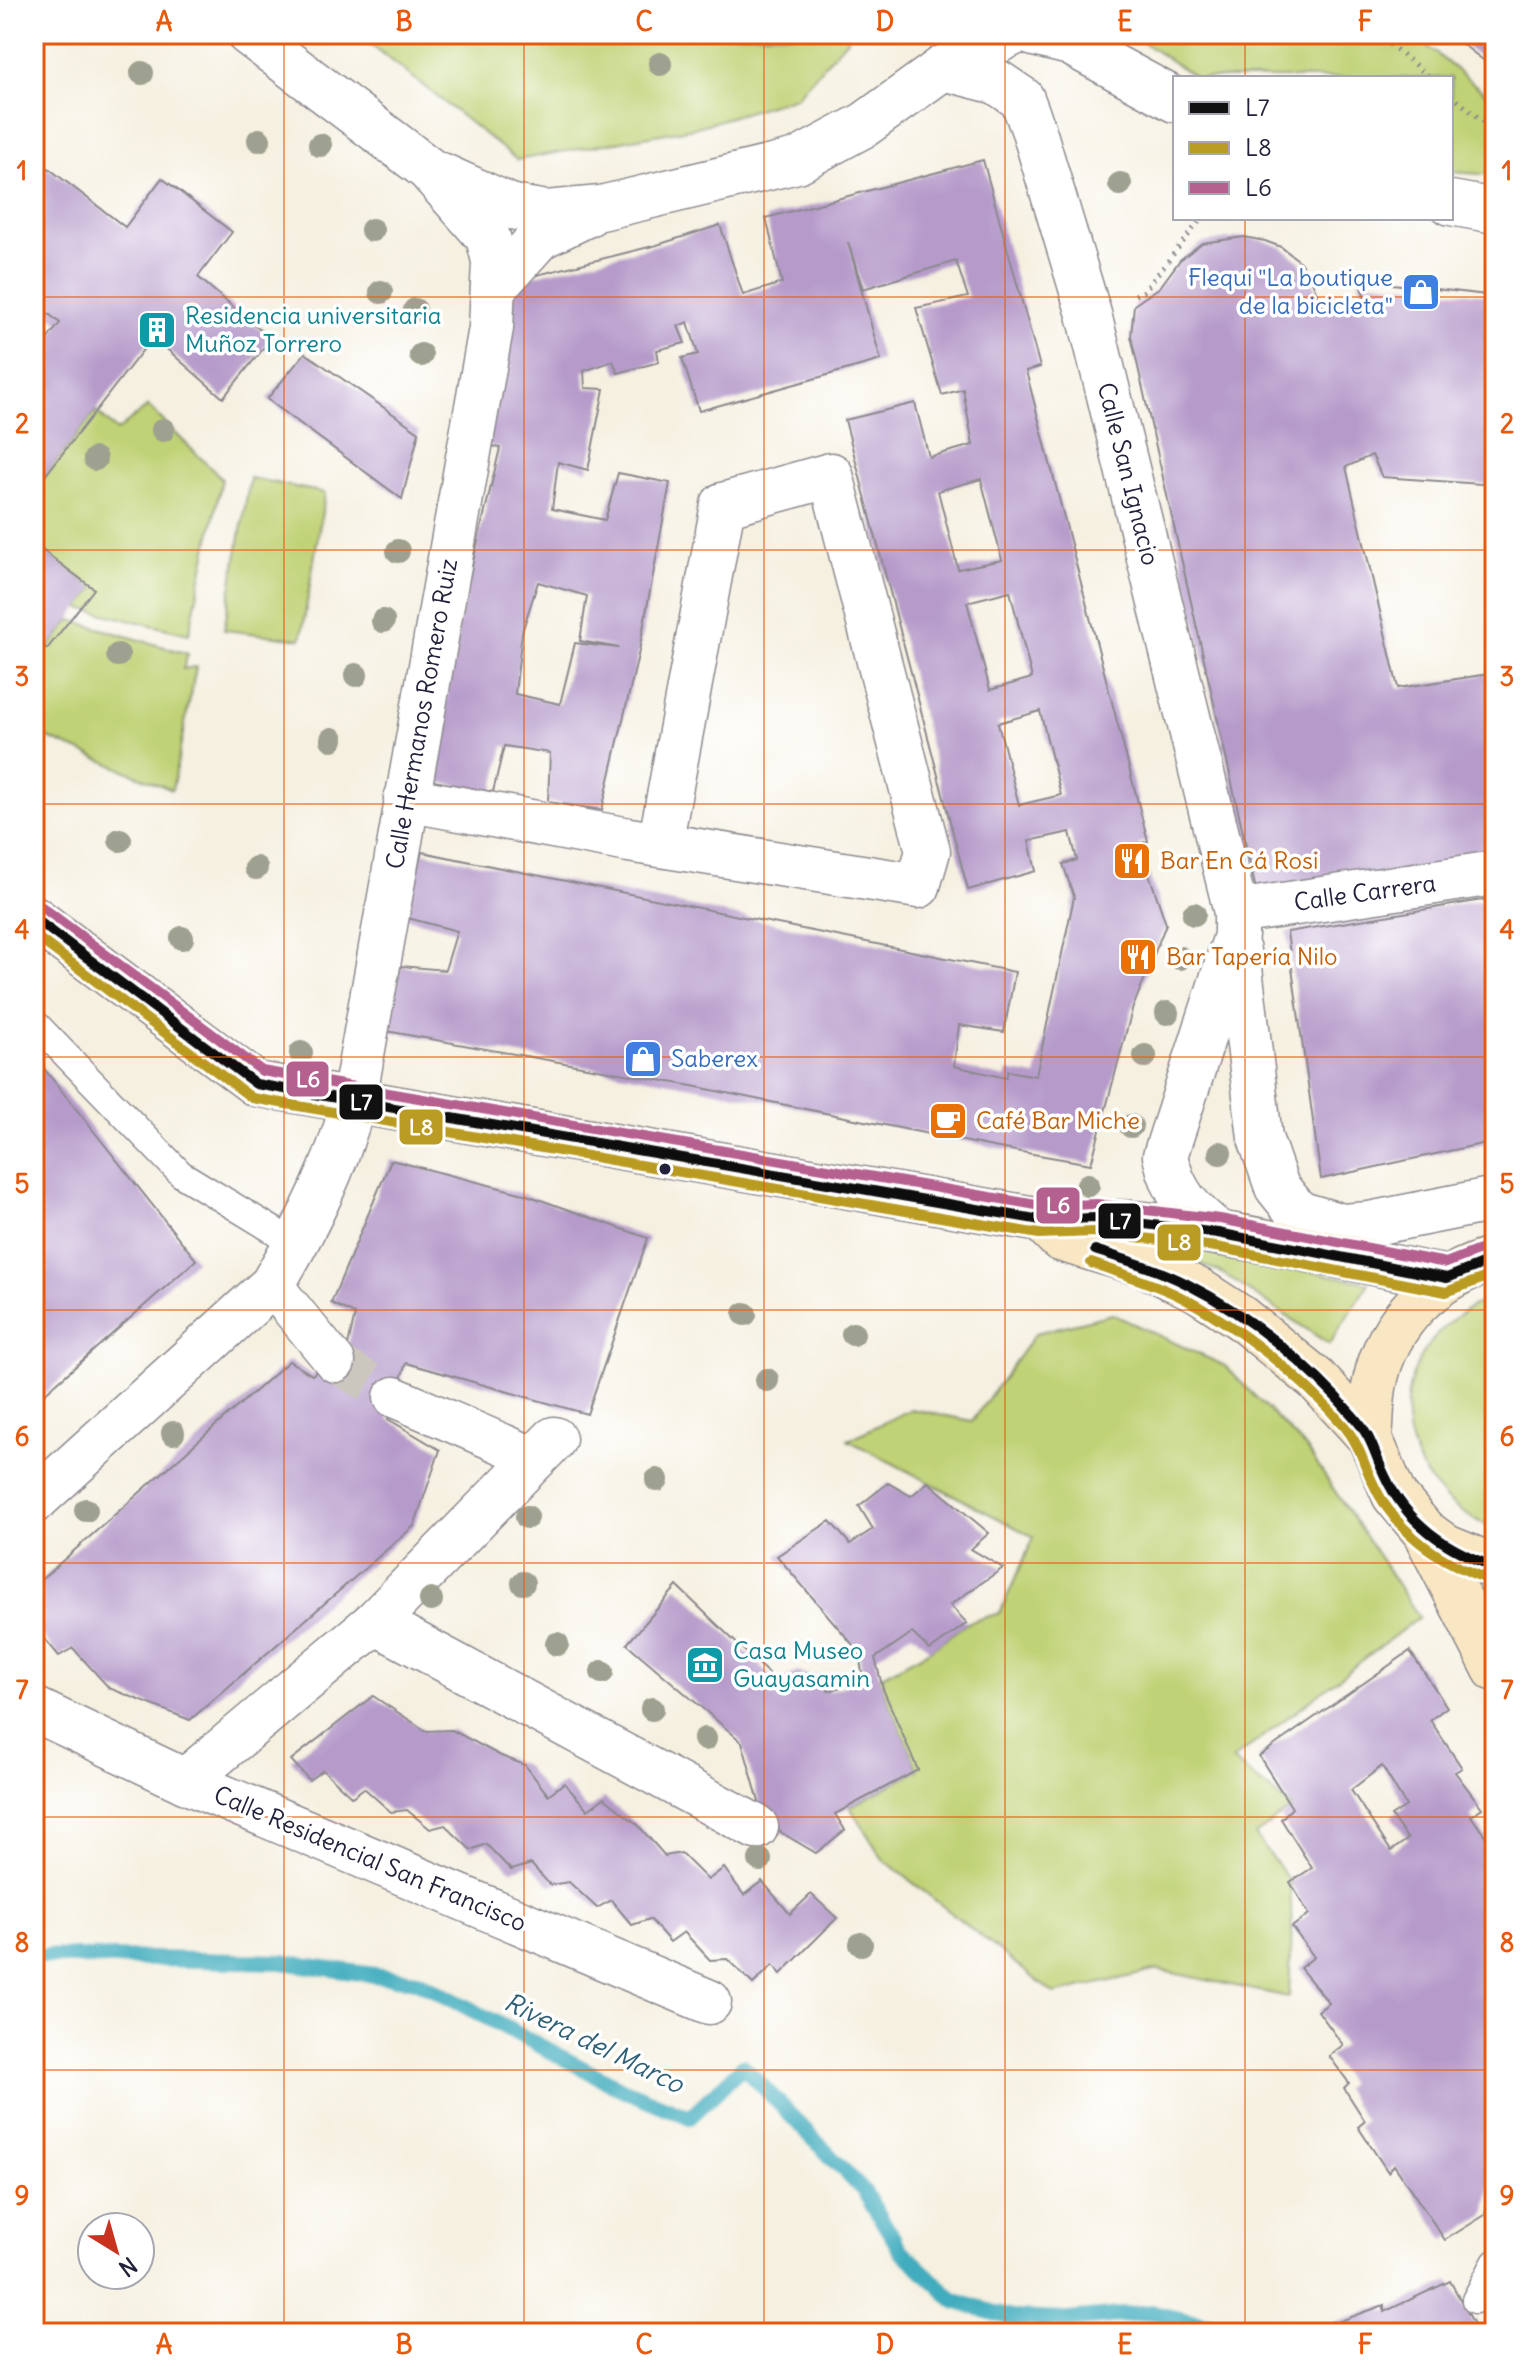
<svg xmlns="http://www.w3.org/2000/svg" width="1529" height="2367" viewBox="0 0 1529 2367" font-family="Delius,sans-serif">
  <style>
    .green { fill: #bfd275; stroke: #707a58; stroke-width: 2 }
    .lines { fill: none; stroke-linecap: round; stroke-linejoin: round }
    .stream { stroke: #3facbd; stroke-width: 16 }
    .building { fill: #b69bca; fill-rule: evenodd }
    .pedestrian-tunnel { stroke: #cbc7bf; stroke-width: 40; stroke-dasharray: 40 20; stroke-linecap: butt }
    .service-casing { stroke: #8c898e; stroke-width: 29 }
    .pedestrian-casing { stroke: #8c898e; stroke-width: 43 }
    .minor-casing { stroke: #8c898e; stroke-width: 47 }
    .secondary-casing { stroke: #8c898e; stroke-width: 47 }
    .path { stroke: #8c898e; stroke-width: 5; stroke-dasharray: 2 6; stroke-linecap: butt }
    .service { stroke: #fff; stroke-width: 26 }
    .pedestrian { stroke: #fff; stroke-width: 40 }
    .minor { stroke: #fff; stroke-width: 44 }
    .secondary { stroke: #f9e7c3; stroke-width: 44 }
    .bus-1-casing { stroke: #fff; stroke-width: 16 }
    .bus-2-casing { stroke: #fff; stroke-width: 16 }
    .bus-3-casing { stroke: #fff; stroke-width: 16 }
    .bus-1 { stroke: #111; stroke-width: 10 }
    .bus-2 { stroke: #ba9b24; stroke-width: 10 }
    .bus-3 { stroke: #b5618f; stroke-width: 10 }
    .tree { fill: #9fa190 }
    .grid { fill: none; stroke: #e8590c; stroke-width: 2; stroke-opacity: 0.55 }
    .bus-dot { fill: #22223b; stroke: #fff; stroke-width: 3 }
    .labels { text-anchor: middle; stroke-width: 7; stroke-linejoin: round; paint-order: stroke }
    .shop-label { font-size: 24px; fill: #366cbe; stroke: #fff; text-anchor: end }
    .culture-label { font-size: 24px; fill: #0d838f; stroke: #fff; text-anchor: start }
    .street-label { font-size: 24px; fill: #22223b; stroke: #fff }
    .food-label { font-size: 24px; fill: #c56008; stroke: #fff; text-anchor: start }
    .water-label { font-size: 26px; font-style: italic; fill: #2f6076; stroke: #fff }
    .line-badge { stroke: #fff; stroke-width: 3 }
    .badge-label { font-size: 22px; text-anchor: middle; font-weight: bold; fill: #fff }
    .neatline { fill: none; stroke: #e8590c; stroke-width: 3 }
    .grid-label { font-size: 26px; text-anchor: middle; font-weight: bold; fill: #e8590c }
  </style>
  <rect width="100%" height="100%" fill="#fff"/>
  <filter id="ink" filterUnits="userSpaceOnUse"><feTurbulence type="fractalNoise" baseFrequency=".0125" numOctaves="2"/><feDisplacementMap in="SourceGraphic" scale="16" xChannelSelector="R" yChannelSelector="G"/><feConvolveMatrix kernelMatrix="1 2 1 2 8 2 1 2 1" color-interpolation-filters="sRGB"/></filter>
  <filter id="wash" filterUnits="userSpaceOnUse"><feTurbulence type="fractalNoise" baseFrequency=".006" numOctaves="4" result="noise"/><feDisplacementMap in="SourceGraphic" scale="32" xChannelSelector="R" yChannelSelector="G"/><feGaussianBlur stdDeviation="1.8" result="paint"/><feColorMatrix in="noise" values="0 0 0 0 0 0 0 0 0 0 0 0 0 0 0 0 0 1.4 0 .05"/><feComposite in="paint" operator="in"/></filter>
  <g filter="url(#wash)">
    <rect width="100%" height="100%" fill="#f5f0e0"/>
    <g class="green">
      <polygon points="358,34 852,34 796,97 694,128 517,160"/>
      <polygon points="1130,34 1412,34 1495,101 1495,175 1451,172 1451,78 1197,78"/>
      <polygon points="148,406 222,479 189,634 79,608 94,589 34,544 34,490 96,411 117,431"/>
      <polygon points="250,478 325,493 301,639 224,630"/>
      <polygon points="71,620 188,654 183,669 196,667 172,790 34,732 34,650 39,643 48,649"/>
      <polygon points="1137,1237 1369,1283 1329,1344 1222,1273"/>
      <path d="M1495,1298V1528C1413,1500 1375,1402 1438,1334C1453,1317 1473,1303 1495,1298Z"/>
      <polygon points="1112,1314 1225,1366 1306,1448 1419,1617 1232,1760 1292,1808 1255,1835 1290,1882 1292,1927 1289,1997 1158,1970 1054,1994 883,1859 850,1807 918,1770 878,1678 930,1650 967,1623 1000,1613 1034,1537 848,1440 911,1409 972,1421 1036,1333"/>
    </g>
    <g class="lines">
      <polyline class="stream" points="34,1956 282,1962 417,1981 624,2090 690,2117 743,2066 863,2190 900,2249 955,2301 1011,2318 1068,2320 1153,2312 1215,2326 1245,2329 1250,2333"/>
    </g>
    <g id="blocks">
      <g class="building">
        <polygon points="1449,34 1495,34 1495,69"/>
        <polygon points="34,157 125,227 162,178 232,232 198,277 271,339 223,398 153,337 34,490 34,356 60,323 34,302"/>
        <path d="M983,160L1040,367L1026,371L1148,841L1139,844L1166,924L1132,1010L1091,1164L993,1147L692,1086L386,1031L401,966L445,970L457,931L404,917L422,852L1015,972L1004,1032L959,1025L954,1066L1006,1078L1008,1071L1036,1076L1074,897L1063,864L1077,860L1070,832L1029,841L1036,871L968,890L845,420L915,403L929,457L973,445L963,389L942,395L916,308L968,297L956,261L863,289L848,242L881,360L699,411L682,358L698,354L688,322L678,326L685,343L657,350L659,362L618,373L613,361L584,371L585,388L604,389L588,470L558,462L552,509L605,520L618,473L670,483L639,651L602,810L548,802L550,753L504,746L493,792L433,781L460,617L500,448L484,444L513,281L657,245L720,225L743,295L782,283L766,218ZM981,479L1002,560L958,569L938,491ZM538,582L587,596L580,641L619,648L575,643L560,704L515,694L522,632ZM1010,591L1032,678L990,690L967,602ZM1040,711L1061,795L1019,805L998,723Z"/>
        <polygon points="1244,237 1265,241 1281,247 1298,260 1309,273 1322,307 1367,302 1358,280 1495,296 1495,485 1382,477 1372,455 1346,467 1398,688 1495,673 1495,859 1256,890 1131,336 1134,305 1160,287 1180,260 1202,243"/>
        <polygon points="305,353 419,432 402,499 267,399"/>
        <polygon points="34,544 94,589 47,649 34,639"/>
        <polygon points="1495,898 1495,1141 1321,1179 1287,932"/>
        <polygon points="34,1056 196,1260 34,1403"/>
        <polygon points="391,1160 524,1194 648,1238 587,1414 406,1363 388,1419 440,1450 414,1526 190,1720 109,1688 73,1648 59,1656 34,1626 34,1586 289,1361 312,1375 348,1346 355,1314 331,1303"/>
        <polygon points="928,1482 989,1533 971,1549 1003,1568 950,1605 967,1623 930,1650 912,1633 875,1658 883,1689 918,1770 835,1814 845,1830 816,1853 782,1833 760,1805 742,1742 627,1644 677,1586 777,1682 797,1672 819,1678 829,1691 863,1680 859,1652 777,1556 830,1521 850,1544 873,1529 859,1506 888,1483 911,1496"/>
        <path d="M1410,1651L1447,1707L1430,1720L1462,1768L1455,1772L1482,1808L1471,1816L1495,1850L1487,1857L1495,1872V2162L1485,2215L1445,2240L1394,2165L1388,2172L1358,2127L1365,2121L1344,2088L1349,2083L1329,2056L1343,2045L1318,2011L1329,2003L1300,1968L1314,1957L1292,1927L1309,1914L1290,1882L1312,1868L1281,1819L1292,1808L1259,1756ZM1382,1766L1406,1806L1391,1816L1408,1839L1391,1851L1351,1790Z"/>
        <polygon points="373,1696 426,1731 452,1730 501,1756 525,1765 548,1795 564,1783 588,1810 604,1798 637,1824 665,1856 681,1853 708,1880 724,1868 744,1895 762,1881 790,1914 811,1894 837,1918 781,1974 773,1965 753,1984 727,1959 710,1960 684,1932 670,1942 650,1919 632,1925 611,1900 597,1908 569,1882 550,1885 531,1864 511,1870 486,1844 471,1850 445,1825 430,1829 407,1810 391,1812 364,1788 352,1797 323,1770 309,1780 291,1760"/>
        <polygon points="1450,2281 1479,2333 1336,2333 1332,2324 1384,2305 1384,2312"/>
      </g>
    </g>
  </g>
  <g filter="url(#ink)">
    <use href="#blocks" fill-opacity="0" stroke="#8c898e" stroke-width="2"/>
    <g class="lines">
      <polyline class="pedestrian-tunnel" points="335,1362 394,1397"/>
      <g class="service-casing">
        <g id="service">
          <polyline points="34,1022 181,1174 296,1244"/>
          <polyline points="1475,2300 1495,2263"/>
        </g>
      </g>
      <g class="pedestrian-casing">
        <g id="pedestrian">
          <polyline points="272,1285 335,1362"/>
          <polyline points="394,1397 535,1458"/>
        </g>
      </g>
      <g class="minor-casing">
        <g id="minor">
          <polyline points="1034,34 1070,43 1175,100"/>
          <path d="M943,68L997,82L1022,99L1034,131L1089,314L1236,912V936L1165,1156C1174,1195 1188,1208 1218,1233"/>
          <polyline points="441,175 512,207 546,213 601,208 797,161 864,125 943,68 1012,34"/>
          <polyline points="1451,203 1495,211"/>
          <polyline points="493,289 540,237 588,214"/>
          <polyline points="406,799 629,840 918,886 928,851 831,475 723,505 660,845"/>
          <polyline points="1236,912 1495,873"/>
          <polyline points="1238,951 1260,1138 1277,1187 1298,1213 1342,1226 1369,1224 1495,1199"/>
          <path d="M34,1501L272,1285C307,1226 337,1166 354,1100L491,328L494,261L488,237L428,169L249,34"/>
          <polyline points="375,1622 756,1827"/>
          <polyline points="34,1709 185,1781 709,2002"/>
          <polyline points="185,1781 375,1622 554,1439"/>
        </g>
      </g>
      <g class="secondary-casing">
        <g id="secondary">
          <path d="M34,918L256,1084L1041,1220C1178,1216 1313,1252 1447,1278"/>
          <polyline points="1041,1220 1060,1239 1142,1264 1198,1290 1241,1318 1316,1379 1370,1438 1394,1495 1424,1531 1446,1547 1495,1567"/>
          <path d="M1370,1438C1372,1420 1371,1400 1375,1382C1388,1320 1435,1275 1495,1259"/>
          <polyline points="1424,1531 1495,1669"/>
        </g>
      </g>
      <g class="path">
        <polyline points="1377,34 1431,78"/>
        <polyline points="1451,95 1495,131"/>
        <polyline points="1135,295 1144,291 1202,218"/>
      </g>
      <use href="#service" class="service"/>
      <use href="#pedestrian" class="pedestrian"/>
      <use href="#minor" class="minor"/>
      <use href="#secondary" class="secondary"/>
      <g class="bus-1-casing">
        <g id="bus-1">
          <polyline points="34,918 256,1084 1041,1220 1096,1218 1218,1233 1447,1278 1495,1259"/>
          <path d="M1095,1250C1126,1260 1158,1269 1187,1284C1249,1315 1309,1365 1354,1417C1372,1437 1374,1453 1385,1476C1407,1524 1447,1550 1495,1567"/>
        </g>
      </g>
      <g class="bus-2-casing">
        <g id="bus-2">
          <polyline points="34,935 252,1098 1039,1234 1095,1232 1216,1247 1446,1292 1495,1274"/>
          <path d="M1091,1263C1120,1273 1149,1282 1177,1295C1236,1324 1302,1377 1345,1427C1359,1444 1363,1462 1372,1481C1395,1533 1439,1562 1490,1580"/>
        </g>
      </g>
      <g class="bus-3-casing">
        <polyline id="bus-3" points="42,907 262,1071 1042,1206 1097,1204 1220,1219 1446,1263 1490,1246"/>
      </g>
      <use href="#bus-1" class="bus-1"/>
      <use href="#bus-2" class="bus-2"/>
      <use href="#bus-3" class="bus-3"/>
    </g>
    <g class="tree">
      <circle cx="660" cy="64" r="12"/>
      <circle cx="142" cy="73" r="12"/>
      <circle cx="259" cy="140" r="12"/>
      <circle cx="320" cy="145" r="12"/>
      <circle cx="1120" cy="184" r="12"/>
      <circle cx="372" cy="230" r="12"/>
      <circle cx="381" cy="292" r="12"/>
      <circle cx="415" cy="310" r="12"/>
      <circle cx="421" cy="355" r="12"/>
      <circle cx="163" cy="430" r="12"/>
      <circle cx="95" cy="459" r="12"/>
      <circle cx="398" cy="551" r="12"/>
      <circle cx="383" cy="621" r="12"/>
      <circle cx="118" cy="655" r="12"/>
      <circle cx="356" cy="675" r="12"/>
      <circle cx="332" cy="739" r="12"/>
      <circle cx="120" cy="840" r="12"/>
      <circle cx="256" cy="868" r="12"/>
      <circle cx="1194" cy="914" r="12"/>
      <circle cx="182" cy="938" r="12"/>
      <circle cx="1180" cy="958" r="12"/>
      <circle cx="1167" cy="1013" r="12"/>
      <circle cx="301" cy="1053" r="12"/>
      <circle cx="1145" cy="1056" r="12"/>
      <circle cx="1131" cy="1126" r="12"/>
      <circle cx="1220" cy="1153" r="12"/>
      <circle cx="1088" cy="1185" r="12"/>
      <circle cx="745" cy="1314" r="12"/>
      <circle cx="853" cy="1334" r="12"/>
      <circle cx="767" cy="1380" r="12"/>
      <circle cx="173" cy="1433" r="12"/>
      <circle cx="657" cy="1480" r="12"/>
      <circle cx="86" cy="1510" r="12"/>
      <circle cx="527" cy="1517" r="12"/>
      <circle cx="523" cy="1583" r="12"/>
      <circle cx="431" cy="1600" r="12"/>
      <circle cx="557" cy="1644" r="12"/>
      <circle cx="602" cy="1672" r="12"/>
      <circle cx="652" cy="1709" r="12"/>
      <circle cx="705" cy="1739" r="12"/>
      <circle cx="760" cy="1860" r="12"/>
      <circle cx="861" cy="1944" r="12"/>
    </g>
  </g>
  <path class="grid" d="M284,34V2333M524,34V2333M764,34V2333M1005,34V2333M1245,34V78M1245,218V2333M34,297H1495M34,550H1495M34,804H1495M34,1057H1495M34,1310H1495M34,1563H1495M34,1817H1495M34,2070H1495"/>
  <defs>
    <g id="shop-square" transform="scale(2)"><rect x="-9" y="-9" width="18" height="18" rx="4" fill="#3f7fe0" stroke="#fff"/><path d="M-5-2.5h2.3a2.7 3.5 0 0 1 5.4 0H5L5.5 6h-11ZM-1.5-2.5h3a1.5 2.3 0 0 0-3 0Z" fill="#fff"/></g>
    <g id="building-square" transform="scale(2)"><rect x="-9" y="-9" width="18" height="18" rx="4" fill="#0f9aa8" stroke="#fff"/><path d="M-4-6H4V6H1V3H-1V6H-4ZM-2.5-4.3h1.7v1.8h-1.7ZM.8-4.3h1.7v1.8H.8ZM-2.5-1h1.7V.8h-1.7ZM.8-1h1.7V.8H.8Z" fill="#fff"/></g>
    <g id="restaurant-square" transform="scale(2)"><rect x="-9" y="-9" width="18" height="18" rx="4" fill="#e8710a" stroke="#fff"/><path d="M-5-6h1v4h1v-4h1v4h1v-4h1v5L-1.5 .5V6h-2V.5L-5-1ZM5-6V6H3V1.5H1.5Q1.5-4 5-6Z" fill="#fff"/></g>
    <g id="cafe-square" transform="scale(2)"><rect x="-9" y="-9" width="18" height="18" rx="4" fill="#e8710a" stroke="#fff"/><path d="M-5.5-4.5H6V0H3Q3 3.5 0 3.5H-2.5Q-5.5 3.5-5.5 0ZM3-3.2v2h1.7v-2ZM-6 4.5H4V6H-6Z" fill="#fff"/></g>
    <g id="museum-square" transform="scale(2)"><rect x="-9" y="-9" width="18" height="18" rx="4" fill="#0f9aa8" stroke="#fff"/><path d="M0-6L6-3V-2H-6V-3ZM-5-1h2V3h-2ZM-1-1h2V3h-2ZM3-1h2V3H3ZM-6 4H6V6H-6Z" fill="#fff"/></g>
  </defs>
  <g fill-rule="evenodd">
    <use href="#shop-square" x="1421" y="292"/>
    <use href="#building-square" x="157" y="330"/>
    <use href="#restaurant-square" x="1132" y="861"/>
    <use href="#restaurant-square" x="1138" y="957"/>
    <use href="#shop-square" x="643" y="1059"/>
    <use href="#cafe-square" x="948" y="1121"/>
    <use href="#museum-square" x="705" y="1665"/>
  </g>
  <circle class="bus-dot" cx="665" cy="1169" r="7"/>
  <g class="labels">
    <g class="shop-label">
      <text x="1393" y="286">Flequi "La boutique<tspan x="1393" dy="28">de la bicicleta"</tspan></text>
      <text x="671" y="1067" text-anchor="start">Saberex</text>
    </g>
    <g class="culture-label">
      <text x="185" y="324">Residencia universitaria<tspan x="185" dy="28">Muñoz Torrero</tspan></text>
      <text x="733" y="1659">Casa Museo<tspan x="733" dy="28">Guayasamin</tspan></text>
    </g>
    <g class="street-label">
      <text transform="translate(1128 474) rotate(76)" y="8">Calle San Ignacio</text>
      <text transform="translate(422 714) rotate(-80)" y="8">Calle Hermanos Romero Ruiz</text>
      <text transform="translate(1365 893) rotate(-8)" y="8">Calle Carrera</text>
      <text transform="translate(370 1859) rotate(23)" y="8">Calle Residencial San Francisco</text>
    </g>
    <g class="food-label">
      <text x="1160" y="869">Bar En Cá Rosi</text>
      <text x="1166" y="965">Bar Tapería Nilo</text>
      <text x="976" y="1129">Café Bar Miche</text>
    </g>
    <g class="water-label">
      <text transform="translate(594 2043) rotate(26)" y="9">Rivera del Marco</text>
    </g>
  </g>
  <g class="line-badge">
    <rect x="285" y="1060" width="45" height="38" rx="8" fill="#b5618f"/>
    <rect x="338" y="1083" width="46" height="38" rx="8" fill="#111"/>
    <rect x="398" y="1108" width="46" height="38" rx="8" fill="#ba9b24"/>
    <rect x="1035" y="1186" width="46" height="39" rx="8" fill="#b5618f"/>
    <rect x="1097" y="1202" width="45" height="38" rx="8" fill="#111"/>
    <rect x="1156" y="1223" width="46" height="39" rx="8" fill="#ba9b24"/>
  </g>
  <g class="badge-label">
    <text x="308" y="1087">L6</text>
    <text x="361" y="1110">L7</text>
    <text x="421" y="1135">L8</text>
    <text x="1058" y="1213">L6</text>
    <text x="1120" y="1229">L7</text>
    <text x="1179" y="1250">L8</text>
  </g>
  <rect width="1529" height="2367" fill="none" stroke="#fff" stroke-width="88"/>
  <rect x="1173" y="76" width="280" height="144" fill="#ffffff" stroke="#a7a7b1" stroke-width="2"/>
  <rect x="1189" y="102" width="40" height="12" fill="#111111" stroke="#a7a7b1" stroke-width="2"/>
  <text x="1245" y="116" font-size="24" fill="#22223b">L7</text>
  <rect x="1189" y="142" width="40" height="12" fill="#ba9b24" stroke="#a7a7b1" stroke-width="2"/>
  <text x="1245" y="156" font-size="24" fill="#22223b">L8</text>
  <rect x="1189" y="182" width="40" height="12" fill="#b5618f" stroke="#a7a7b1" stroke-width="2"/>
  <text x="1245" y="196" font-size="24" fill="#22223b">L6</text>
  <g transform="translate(116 2251) rotate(143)"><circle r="38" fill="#ffffff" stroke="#a7a7b1" stroke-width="2"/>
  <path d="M0-6L14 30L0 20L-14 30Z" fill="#c8321e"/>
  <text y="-12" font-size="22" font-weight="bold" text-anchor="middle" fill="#22223b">N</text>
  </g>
  <rect x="44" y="44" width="1441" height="2279" class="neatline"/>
  <g class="grid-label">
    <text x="164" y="31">A</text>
    <text x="404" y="31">B</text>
    <text x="644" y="31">C</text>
    <text x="885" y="31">D</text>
    <text x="1125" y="31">E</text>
    <text x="1365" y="31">F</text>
    <text x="22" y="180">1</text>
    <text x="1507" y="180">1</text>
    <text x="22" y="433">2</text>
    <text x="1507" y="433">2</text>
    <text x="22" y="686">3</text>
    <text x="1507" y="686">3</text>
    <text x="22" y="939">4</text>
    <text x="1507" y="939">4</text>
    <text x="22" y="1193">5</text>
    <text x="1507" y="1193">5</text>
    <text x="22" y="1446">6</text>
    <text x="1507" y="1446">6</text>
    <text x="22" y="1699">7</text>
    <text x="1507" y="1699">7</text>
    <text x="22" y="1952">8</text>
    <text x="1507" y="1952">8</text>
    <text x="22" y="2205">9</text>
    <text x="1507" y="2205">9</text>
    <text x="164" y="2354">A</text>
    <text x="404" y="2354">B</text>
    <text x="644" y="2354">C</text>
    <text x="885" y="2354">D</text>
    <text x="1125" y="2354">E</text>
    <text x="1365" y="2354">F</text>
  </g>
</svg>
